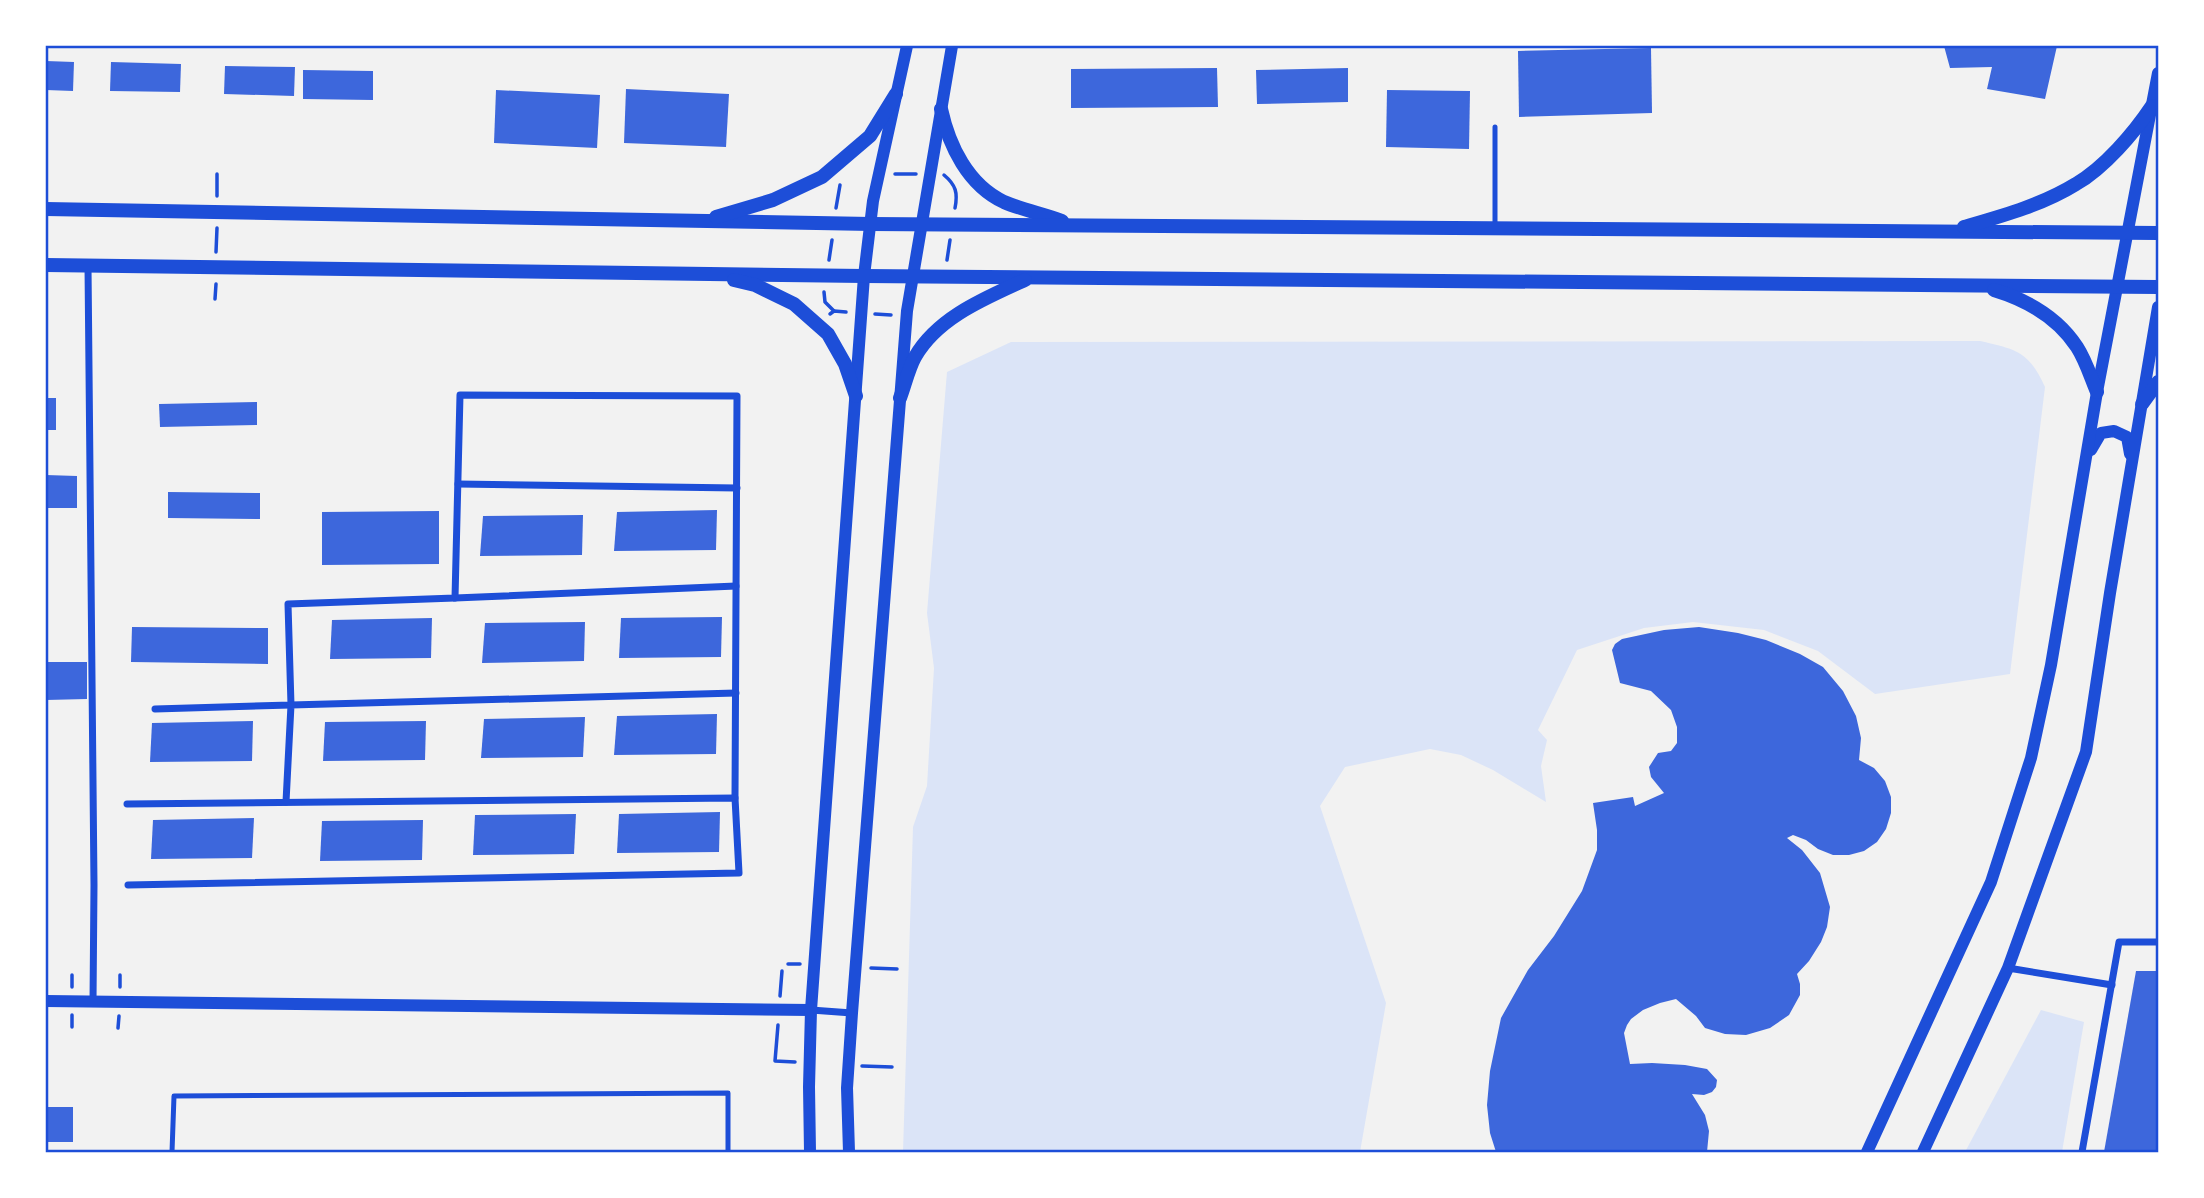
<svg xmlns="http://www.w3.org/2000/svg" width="2204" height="1198" viewBox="0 0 2204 1198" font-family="'Roboto Serif',serif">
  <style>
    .green { fill: #dbe4f7 }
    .building { fill: #3d67dc }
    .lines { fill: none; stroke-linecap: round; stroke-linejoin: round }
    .path { stroke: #1d4ed8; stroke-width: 3.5 }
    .service { stroke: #1d4ed8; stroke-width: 5 }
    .minor { stroke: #1d4ed8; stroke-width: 7 }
    .tertiary { stroke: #1d4ed8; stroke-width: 12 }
    .secondary { stroke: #1d4ed8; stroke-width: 14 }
    .neatline { fill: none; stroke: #1d4ed8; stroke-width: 2.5 }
  </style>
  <rect width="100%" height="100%" fill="#f2f2f2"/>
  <g class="green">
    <path d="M1980,341C2015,349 2029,351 2045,387L2010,674L1875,694L1818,651L1764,630L1693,622L1644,628L1577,650L1538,730L1547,740L1541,766L1546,802L1493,770L1461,755L1430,749L1345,767L1320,806L1386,1003L1360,1152H903L913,827L927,786L934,668L927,613L947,372L1011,342Z"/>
    <polygon points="2041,1010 2084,1022 2062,1152 1965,1152"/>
  </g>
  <g class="building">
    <polygon points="1944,46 2057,46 2045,99 1987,89 1992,67 1950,68"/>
    <polygon points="1651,48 1652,113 1519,117 1518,51"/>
    <polygon points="46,61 74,62 73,91 46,90"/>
    <polygon points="111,62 181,64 180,92 110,91"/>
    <polygon points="225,66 295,67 294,96 224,94"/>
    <polygon points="1217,68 1218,107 1071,108 1071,69"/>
    <polygon points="1348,68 1348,102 1257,104 1256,70"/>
    <polygon points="303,70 373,71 373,100 303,99"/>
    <polygon points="626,89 729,94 726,147 624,143"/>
    <polygon points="496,90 600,95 597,148 494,143"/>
    <polygon points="1387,90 1470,91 1469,149 1386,147"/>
    <rect x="46" y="398" width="10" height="32"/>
    <polygon points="257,402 257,425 160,427 159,404"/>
    <polygon points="46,475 77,476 77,508 46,508"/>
    <polygon points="168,492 260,493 260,519 168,518"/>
    <polygon points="717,510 716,550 614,551 617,512"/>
    <polygon points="439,511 439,564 322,565 322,512"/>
    <polygon points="583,515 582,555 480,556 483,516"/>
    <polygon points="722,617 721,657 619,658 621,618"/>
    <polygon points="432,618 431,658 330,659 332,620"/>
    <polygon points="585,622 584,661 482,663 485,623"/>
    <polygon points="132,627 268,628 268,664 131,662"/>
    <polygon points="1699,627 1738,633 1766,640 1800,654 1823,667 1843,691 1856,716 1861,738 1859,760 1874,768 1885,781 1891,797 1891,813 1886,829 1877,842 1864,851 1849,855 1833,855 1818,849 1806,840 1793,835 1787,838 1802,850 1820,873 1830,907 1827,927 1821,942 1809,961 1797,974 1800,984 1800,995 1789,1015 1770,1028 1746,1035 1725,1034 1705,1028 1696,1016 1676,999 1660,1003 1643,1010 1631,1019 1627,1025 1624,1033 1630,1064 1652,1063 1685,1065 1707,1069 1717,1080 1716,1087 1712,1092 1704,1095 1692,1094 1705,1115 1709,1131 1707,1152 1496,1152 1490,1133 1487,1105 1490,1071 1501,1018 1528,970 1554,936 1582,891 1597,850 1597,830 1593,803 1633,797 1635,806 1664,793 1651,777 1649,767 1658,753 1671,751 1677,743 1677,727 1671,710 1651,691 1620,683 1612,650 1615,644 1622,639 1664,630"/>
    <polygon points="46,662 87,662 87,699 46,700"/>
    <polygon points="717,714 716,754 614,755 617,716"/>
    <polygon points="585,717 583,757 481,758 484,719"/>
    <polygon points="253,721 252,761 150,762 152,723"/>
    <polygon points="426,721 425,760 323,761 325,722"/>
    <polygon points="720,812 719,852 617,853 619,814"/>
    <polygon points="576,814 574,854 473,855 475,815"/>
    <polygon points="254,818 252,858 151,859 153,820"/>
    <polygon points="423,820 422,860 320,861 322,821"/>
    <polygon points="2136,971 2158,971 2158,1152 2104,1152"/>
    <rect x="46" y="1107" width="27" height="35"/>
  </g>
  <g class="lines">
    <g class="path">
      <polyline points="895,174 916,174"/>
      <path d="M944,175C956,185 958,193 955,208"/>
      <polyline points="217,196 217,174"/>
      <polyline points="836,208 840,185"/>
      <polyline points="216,252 217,228"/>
      <polyline points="829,260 832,240"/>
      <polyline points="947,260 950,240"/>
      <polyline points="824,292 825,302 834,311"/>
      <polyline points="215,299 216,284"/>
      <polyline points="830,314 834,311 846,312"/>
      <polyline points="875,314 891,315"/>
      <polyline points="788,964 800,964"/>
      <polyline points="871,968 897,969"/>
      <polyline points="72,975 72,987"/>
      <polyline points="120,987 120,975"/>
      <polyline points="780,996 782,971"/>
      <polyline points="72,1015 72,1027"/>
      <polyline points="778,1025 775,1061 795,1062"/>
      <polyline points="118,1028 119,1016"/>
      <polyline points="862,1066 892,1067"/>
    </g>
    <g class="service">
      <polyline points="1495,127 1495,228"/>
      <polyline points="172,1152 174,1096 728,1093 728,1152"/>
    </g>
    <g class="minor">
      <polyline points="88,266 94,885 93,1002"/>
      <polyline points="458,484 737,488"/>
      <polyline points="455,598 736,586"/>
      <polyline points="155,709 291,705 288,604 455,598 460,395 737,396 735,798"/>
      <polyline points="286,802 291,705 736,693"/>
      <polyline points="127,804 735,798 739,873 128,885"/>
      <polyline points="2008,968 2112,985"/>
      <polyline points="811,1010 852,1013"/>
      <polyline points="2082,1152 2119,942 2158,942"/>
    </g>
    <g class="tertiary">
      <polyline points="2091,450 2101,433 2114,431 2127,437 2130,454"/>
      <polyline points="46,1001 811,1010"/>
      <polyline points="810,1152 809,1087 811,1010 864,276 873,201 907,46"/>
      <polyline points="849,1152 847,1088 852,1013 907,311 952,46"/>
      <polyline points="1867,1152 1991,882 2031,758 2051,665 2097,392 2158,73"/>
      <polyline points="1923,1152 2008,968 2086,752 2110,593 2158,307"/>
    </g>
    <g class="secondary">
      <path d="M941,109C949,146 968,185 1004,202C1023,210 1043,214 1062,221"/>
      <polyline points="46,209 871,224 2158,233"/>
      <polyline points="716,217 773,200 822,177 870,136 896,94"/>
      <path d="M1964,227C2002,216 2042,205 2076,184C2104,168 2134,133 2152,106"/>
      <polyline points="46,265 864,276 2158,287"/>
      <polyline points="734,280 755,285 794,304 828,334 845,364 856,396"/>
      <path d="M1994,290C2027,300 2058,318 2077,347C2086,361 2091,378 2097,392"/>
      <path d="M900,398C905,385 908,370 915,357C938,317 986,298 1025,280"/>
      <polyline points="2142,404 2158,382"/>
    </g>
  </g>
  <rect width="2204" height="1198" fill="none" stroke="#ffffff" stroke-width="94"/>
  <rect x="47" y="47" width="2110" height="1104" class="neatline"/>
</svg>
